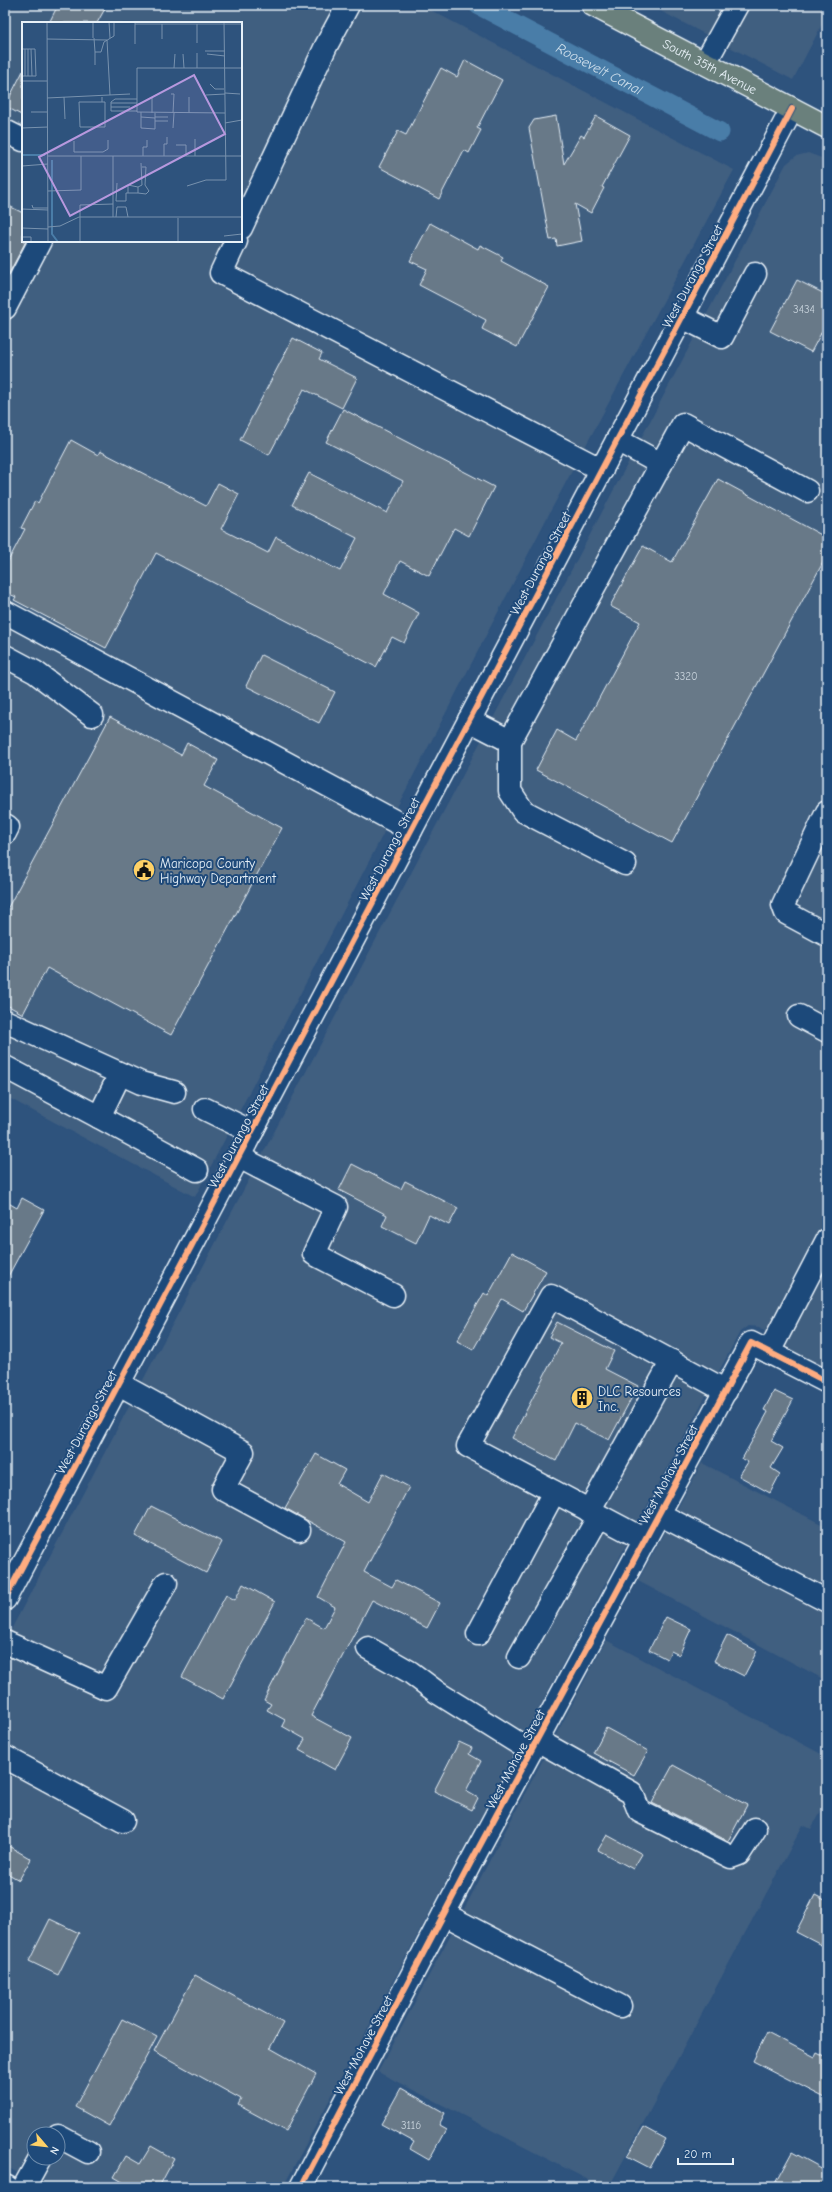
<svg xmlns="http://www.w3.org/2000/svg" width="832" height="2192" viewBox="0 0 832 2192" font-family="'Comic Neue',sans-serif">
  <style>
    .built { fill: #3f5e80; fill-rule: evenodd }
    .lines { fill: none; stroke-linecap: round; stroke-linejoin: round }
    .canal { stroke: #4a7da8; stroke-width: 19 }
    .building { fill: #687988; stroke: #e8f1f8 }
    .minor-casing { stroke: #e8f1f8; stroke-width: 25 }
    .major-casing { stroke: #e8f1f8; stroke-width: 25 }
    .minor { stroke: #1f4a7a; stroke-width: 22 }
    .major { stroke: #6a807c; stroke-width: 22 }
    .cycleway-casing { stroke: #1f4a7a; stroke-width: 8 }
    .cycleway { stroke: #ffac80; stroke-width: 6 }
    .labels { text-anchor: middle; stroke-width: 4; stroke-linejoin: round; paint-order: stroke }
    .number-label { font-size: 11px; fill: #c8d3dc }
    .street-label { font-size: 13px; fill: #e8f1f8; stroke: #1f4a7a }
    .poi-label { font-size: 13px; fill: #e8f1f8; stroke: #1f4a7a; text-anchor: start }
    .water-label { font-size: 14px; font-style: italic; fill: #d0e0ec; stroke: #1f4a7a }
    .inset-river { fill: none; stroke: #4a7da8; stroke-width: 2 }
    .inset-road { fill: none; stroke: #7892ae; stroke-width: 1 }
    .view { fill: #b798de; fill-opacity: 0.15; stroke: #b798de; stroke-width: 2 }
    .inset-edge { fill: none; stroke: #e8f1f8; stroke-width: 2 }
  </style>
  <rect width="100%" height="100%" fill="#2e537d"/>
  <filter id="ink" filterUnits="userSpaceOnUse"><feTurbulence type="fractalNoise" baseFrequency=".025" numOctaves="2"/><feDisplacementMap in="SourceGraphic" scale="8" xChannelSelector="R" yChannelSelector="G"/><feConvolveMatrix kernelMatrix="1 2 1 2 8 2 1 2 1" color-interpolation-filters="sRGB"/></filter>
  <g filter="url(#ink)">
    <g class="built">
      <path d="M5,5H421L734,170L550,512L195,1197L5,1096ZM23,23H241V241H23Z"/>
      <polygon points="649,5 827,5 827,15 793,80"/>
      <path d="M808,153L827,160V1372L798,1357L759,1327L748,1326L740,1332L283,2187H44L5,2166V1641L786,164L796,156ZM34,2134H58V2158H34Z"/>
      <polygon points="702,1463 827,1527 827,1681 638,1581"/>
      <polygon points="606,1640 827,1757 827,1800 811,1829 803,1825 609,2187 602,2187 378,2072"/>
    </g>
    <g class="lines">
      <path class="canal" id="s1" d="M478,5L720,132"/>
    </g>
    <g class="building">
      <polygon points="58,5 107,5 97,23 49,23"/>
      <polygon points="465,60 502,80 477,128 481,130 469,153 464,150 439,199 379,167 398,131 406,135 441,68 457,77"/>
      <polygon points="23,71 23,116 5,106"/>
      <polygon points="556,116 564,164 581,135 584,137 596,116 630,135 602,187 604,188 591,213 575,204 582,241 557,246 556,239 550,240 529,128 534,120"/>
      <polygon points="5,204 23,213 23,241 26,241 5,281"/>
      <polygon points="430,223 478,249 480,245 503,257 501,261 549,287 517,347 482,329 486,320 419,285 427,269 410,261"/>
      <polygon points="797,280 827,295 827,322 811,352 770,331"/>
      <polygon points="293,338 322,353 319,359 357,378 342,408 304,389 269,455 240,440"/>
      <polygon points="343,409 494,487 469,536 454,528 429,576 400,561 384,594 419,613 404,643 392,637 376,667 156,553 106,648 14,600 16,597 5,592 5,567 25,529 21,528 35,501 38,503 71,440 98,455 100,451 206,506 218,483 239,494 221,529 268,553 276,537 340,571 357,538 292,505 309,473 387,513 403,481 326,442"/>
      <polygon points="718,479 827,538 827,555 672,843 536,770 557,730 576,741 640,622 610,606 643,546 672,562"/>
      <polygon points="261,655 335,692 319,723 246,686"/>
      <polygon points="110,717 181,755 187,743 218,760 204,786 282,828 171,1035 47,968 23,1014 5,1004 5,913"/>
      <polygon points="352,1164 401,1189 405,1181 458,1208 449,1225 429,1215 416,1243 382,1226 387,1215 339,1190"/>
      <polygon points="22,1198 44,1210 5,1282 5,1201 17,1208"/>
      <polygon points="512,1252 546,1271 523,1311 502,1299 473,1350 457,1341 484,1293 488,1296"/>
      <polygon points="557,1322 614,1351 605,1369 638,1386 609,1440 575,1423 556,1461 512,1438 561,1343 549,1337"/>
      <polygon points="774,1391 793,1400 771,1441 783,1448 771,1468 780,1474 770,1493 739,1476 748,1462 742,1459 768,1412 764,1410"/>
      <polygon points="316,1454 345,1470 337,1484 368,1502 383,1473 409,1487 364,1572 392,1587 396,1580 440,1603 427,1628 372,1600 311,1716 352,1738 335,1770 299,1750 305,1739 282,1726 285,1720 267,1710 271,1704 264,1700 306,1618 324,1628 335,1607 318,1597 346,1542 285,1508"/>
      <polygon points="151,1506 222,1542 206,1573 135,1536"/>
      <polygon points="243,1584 275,1602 223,1699 182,1677 226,1595 235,1600"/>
      <polygon points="666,1617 691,1629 679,1655 671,1651 667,1659 649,1650"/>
      <polygon points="727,1635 757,1651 744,1676 714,1661"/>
      <polygon points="606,1728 648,1751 634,1775 593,1753"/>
      <polygon points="459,1742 472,1748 469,1754 481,1761 466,1791 478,1798 472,1810 434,1791"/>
      <polygon points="673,1765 747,1805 728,1841 652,1803"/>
      <polygon points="607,1835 642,1854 633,1869 598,1850"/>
      <polygon points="5,1844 31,1859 19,1880 5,1872"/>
      <polygon points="815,1895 827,1901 827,1932 821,1945 796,1932"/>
      <polygon points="50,1919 79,1933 58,1975 29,1961"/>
      <polygon points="195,1975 283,2023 270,2048 316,2074 286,2131 238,2105 241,2099 154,2051"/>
      <polygon points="122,2019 157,2037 109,2126 75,2107"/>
      <polygon points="767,2032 815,2057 817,2053 827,2058 827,2099 753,2061"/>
      <polygon points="401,2088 445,2113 439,2125 446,2129 429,2160 410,2149 414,2142 381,2124"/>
      <polygon points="644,2127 666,2139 650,2168 627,2156"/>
      <polygon points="151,2146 174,2159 159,2187 131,2187 114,2177 126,2156 140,2164"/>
      <polygon points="792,2152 827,2171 827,2187 773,2187"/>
    </g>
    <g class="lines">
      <g class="minor-casing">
        <g id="minor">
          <polyline points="705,63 737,5"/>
          <polyline points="5,131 23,140"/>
          <polyline points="241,228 326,46 348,5"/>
          <polyline points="236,241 221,273 602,470"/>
          <polyline points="5,308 40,241"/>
          <polyline points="682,317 722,337 755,274"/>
          <polyline points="617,440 661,464"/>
          <polyline points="5,612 411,830"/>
          <polyline points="5,656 35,672 92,715"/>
          <polyline points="469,720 510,741"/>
          <polyline points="827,812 783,905 786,913 827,935"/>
          <polyline points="5,825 8,827 5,833"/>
          <polyline points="625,864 523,811 510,791 510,741 683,424 807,491"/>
          <polyline points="799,1016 827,1031"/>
          <polyline points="5,1021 141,1083 174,1092"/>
          <polyline points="5,1067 99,1117 120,1074"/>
          <polyline points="205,1109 252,1132"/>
          <polyline points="99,1117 197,1170"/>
          <polyline points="239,1157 336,1207 314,1254 393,1295"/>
          <polyline points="769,1352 827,1240"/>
          <polyline points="119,1384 243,1452 223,1489 299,1530"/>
          <polyline points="589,1511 672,1361"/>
          <polyline points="659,1514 827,1601"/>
          <polyline points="645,1540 468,1446 551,1296 726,1391"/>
          <polyline points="5,1599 792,109"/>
          <polyline points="478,1634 554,1492"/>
          <polyline points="5,1642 106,1688 166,1583"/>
          <polyline points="368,1648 410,1672 438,1693 531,1751"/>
          <polyline points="519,1657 599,1516"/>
          <polyline points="537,1740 632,1793 639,1811 731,1857 739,1854 755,1829"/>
          <polyline points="5,1757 123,1821"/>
          <polyline points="444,1914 620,2006"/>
          <polyline points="58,2136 88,2152"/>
          <polyline points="5,2186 7,2187"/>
          <polyline points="24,2187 40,2158"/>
          <polyline points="301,2187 471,1862 751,1343 827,1382"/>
        </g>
      </g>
      <g class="major-casing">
        <g id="major">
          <path id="s2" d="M593,5L827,127"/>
        </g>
      </g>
      <use href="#minor" class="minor"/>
      <use href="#major" class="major"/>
      <g class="cycleway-casing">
        <g id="cycleway">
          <polyline points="5,1599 792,109"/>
          <polyline points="301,2187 471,1862 751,1343 827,1382"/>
        </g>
      </g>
      <use href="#cycleway" class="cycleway"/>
    </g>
  </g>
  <defs>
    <g id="civic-disc" transform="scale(1.15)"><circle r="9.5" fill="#ffd166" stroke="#1f4a7a"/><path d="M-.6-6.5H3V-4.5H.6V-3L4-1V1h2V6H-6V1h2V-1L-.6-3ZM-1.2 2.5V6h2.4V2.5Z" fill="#111"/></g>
    <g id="building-disc" transform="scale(1.15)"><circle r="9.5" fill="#ffd166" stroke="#1f4a7a"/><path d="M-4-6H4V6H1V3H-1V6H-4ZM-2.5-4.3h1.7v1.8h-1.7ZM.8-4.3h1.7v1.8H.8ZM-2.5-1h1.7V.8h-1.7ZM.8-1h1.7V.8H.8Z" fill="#111"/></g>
  </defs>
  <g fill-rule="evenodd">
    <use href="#civic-disc" x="144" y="870"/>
    <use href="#building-disc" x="582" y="1398"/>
  </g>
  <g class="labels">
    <g class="number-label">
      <text x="804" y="313">3434</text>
      <text x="686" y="680">3320</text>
      <text x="411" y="2129">3116</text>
    </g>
    <g class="street-label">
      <text dy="5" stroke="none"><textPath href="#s2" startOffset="132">South 35th Avenue</textPath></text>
      <text transform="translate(692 276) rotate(-62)" y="5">West Durango Street</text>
      <text transform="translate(540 563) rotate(-62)" y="5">West Durango Street</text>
      <text transform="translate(389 849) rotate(-62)" y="5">West Durango Street</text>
      <text transform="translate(238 1136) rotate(-62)" y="5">West Durango Street</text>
      <text transform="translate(86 1422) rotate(-62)" y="5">West Durango Street</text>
      <text transform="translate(668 1474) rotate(-62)" y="5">West Mohave Street</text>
      <text transform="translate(515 1759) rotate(-62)" y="5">West Mohave Street</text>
      <text transform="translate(363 2045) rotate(-62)" y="5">West Mohave Street</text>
    </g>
    <g class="poi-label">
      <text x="160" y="868">Maricopa County<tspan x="160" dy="15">Highway Department</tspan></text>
      <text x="598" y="1396">DLC Resources<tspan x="598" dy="15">Inc.</tspan></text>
    </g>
    <g class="water-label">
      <text dy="5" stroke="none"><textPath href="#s1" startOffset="137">Roosevelt Canal</textPath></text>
    </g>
  </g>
  <g transform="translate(22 22)">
    <rect width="220" height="220" fill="#2e537d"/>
    <path class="inset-river" d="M0,133H23M30,138V212L36,220"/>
    <path class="inset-road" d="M25,0L26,220M71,0V16M87,0L88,16M113,1V22M113,2H220M175,2V21M72,16L73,30H79L82,20L92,14V0M25,17L85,18M140,17V2M85,18L88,73M0,27H13L14,54H0M3,27V54M6,27V54M9,27L10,54M183,29H203M73,30V43M161,32L162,46M185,32L203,34M152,46L153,32M175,46V31M0,59H25M188,62L193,67H202M203,71L218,72M149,72H152L151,91M184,73L203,72M42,75L43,97M80,75V80H83V105H58L57,80H80M130,75V91M167,75V91M25,76L108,72M115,77H93L89,80V89H115M89,81H115M89,85H108M9,90H25M119,90V106L133,107V91M203,91L115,90V46H220M119,95L133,96M133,95H146M133,99H146M203,101L220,98M0,106L26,105M151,106L152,91M173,117V134M52,119V130H81L86,127V118M154,123H164V134M26,134H220M121,134V125H125V118M142,134V122H145V115M0,144L26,142M200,158H204L202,0M95,161L94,179H104V171H106M165,164L184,158H200M116,165L106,163V171H116V165L120,163L119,141M26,169L59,168V134M116,171L124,172L127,169L123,163L124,145H120M10,183L11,186H26M0,187L26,188M91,195V134M94,195L95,185H104L106,195M156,196V220M26,205L38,204L57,195H220M0,206L26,207M202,214L220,212M0,215H9V220M58,220V183L91,182"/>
    <path class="view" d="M172,53L203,112L48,194L17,135Z"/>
    <rect width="220" height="220" class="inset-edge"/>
  </g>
  <rect width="832" height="2192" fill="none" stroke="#1f4a7a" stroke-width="20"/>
  <rect x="10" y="10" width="812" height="2172" fill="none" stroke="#e8f1f8" stroke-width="1.5" filter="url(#ink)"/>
  <g transform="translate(46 2146) rotate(118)"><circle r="19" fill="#1f4a7a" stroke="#6f8dac"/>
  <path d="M0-3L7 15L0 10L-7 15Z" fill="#ffd166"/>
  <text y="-6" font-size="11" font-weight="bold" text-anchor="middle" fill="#e8f1f8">N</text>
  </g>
  <path d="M678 2158v6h55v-6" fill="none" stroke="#e8f1f8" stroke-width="2"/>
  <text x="684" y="2158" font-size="12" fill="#e8f1f8" stroke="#1f4a7a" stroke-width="3" paint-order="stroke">20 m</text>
</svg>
